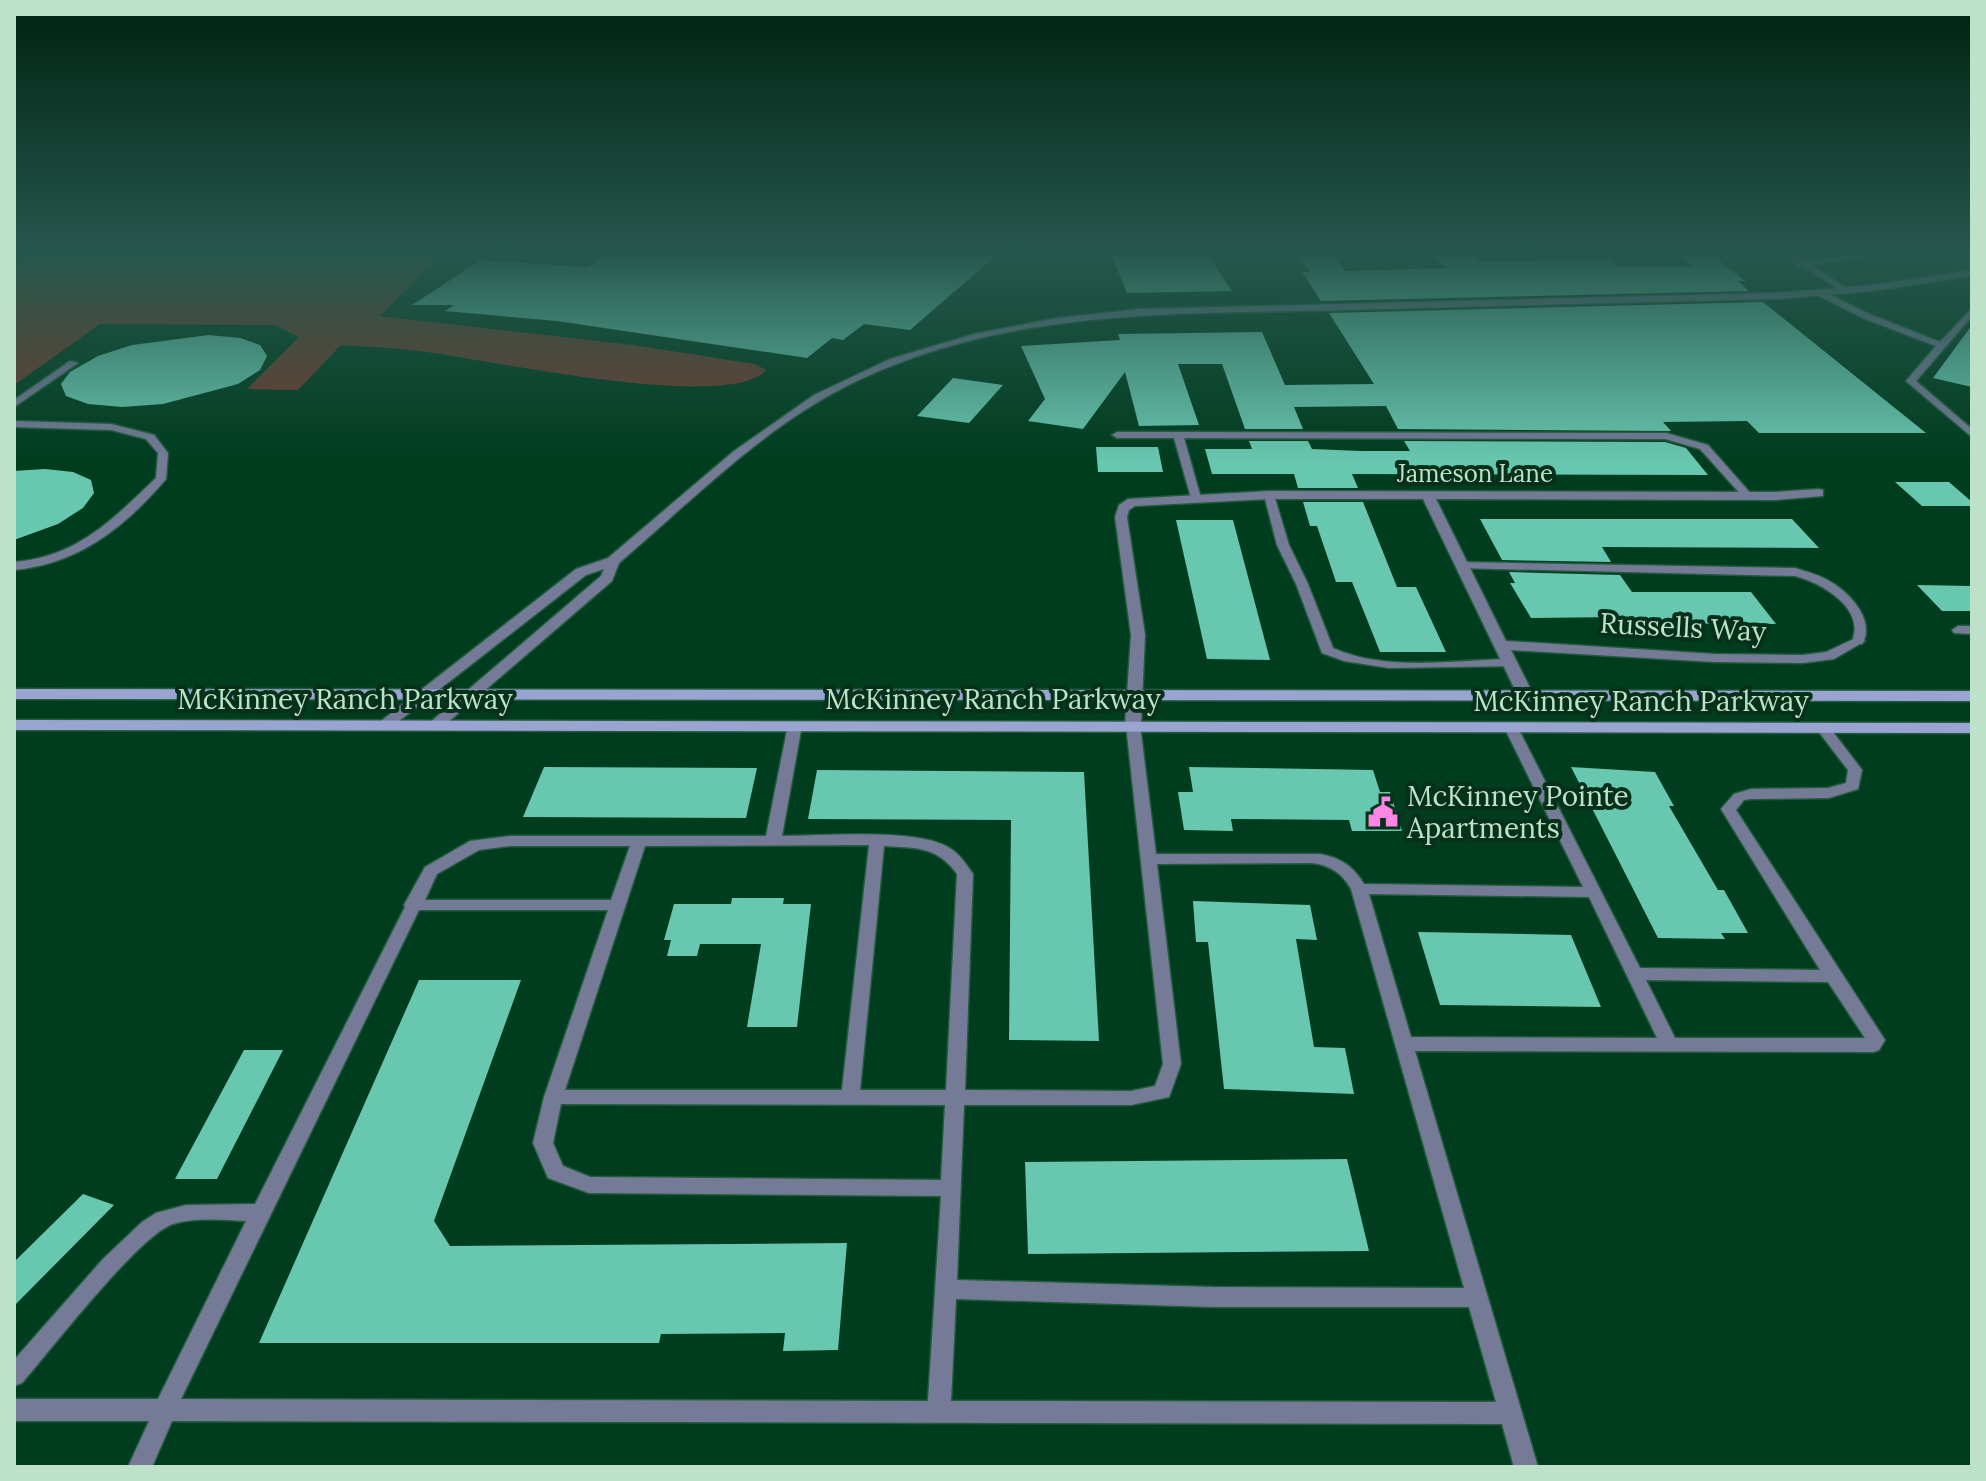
<svg xmlns="http://www.w3.org/2000/svg" width="1986" height="1481" viewBox="0 0 1986 1481" font-family="Lora,serif">
  <style>
    .green { fill: #713b2d }
    .building { fill: #68c7af }
    .lines { fill: none; stroke-linecap: round; stroke-linejoin: round }
    .service-casing { stroke: #225b3e; stroke-width: 3 }
    .minor-casing { stroke: #225b3e; stroke-width: 3 }
    .tertiary-casing { stroke: #225b3e; stroke-width: 3 }
    .secondary-casing { stroke: #225b3e; stroke-width: 3 }
    .service { fill: #757b97; fill-rule: evenodd }
    .minor { fill: #757b97; fill-rule: evenodd }
    .tertiary { fill: #757b97; fill-rule: evenodd }
    .secondary { fill: #9aa4d1; fill-rule: evenodd }
    .labels { text-anchor: middle; stroke-width: 8; stroke-linejoin: round; paint-order: stroke }
    .far-street-label { font-size: 24px; fill: #bee1c9; stroke: #07301a }
    .street-label { font-size: 28px; fill: #bee1c9; stroke: #07301a }
    .poi-label { font-size: 28px; fill: #bee1c9; stroke: #07301a; text-anchor: start }
  </style>
  <rect width="100%" height="100%" fill="#003d1f"/>
  <path class="green" d="M24,253H442L380,316L633,345L755,364L766,370C729,413 485,359 427,352C399,348 370,347 341,345L298,390L247,389L299,337L274,325L100,324L14,385V266Z"/>
  <g class="building">
    <polygon points="605,253 999,253 910,330 864,324 843,340 832,338 807,358 557,321 445,311 454,305 412,305 481,260 587,267 605,258"/>
    <polygon points="1111,253 1207,253 1232,291 1127,293"/>
    <polygon points="1432,253 1471,253 1479,261 1612,260 1619,267 1693,266 1677,253 1710,253 1745,281 1738,281 1749,291 1321,301 1302,272 1310,272 1298,256 1333,255 1345,271 1446,268"/>
    <polygon points="1763,302 1926,433 1759,433 1747,421 1663,422 1671,431 1398,429 1386,406 1294,407 1303,429 1245,429 1222,364 1178,364 1199,425 1139,426 1125,372 1083,429 1028,421 1045,399 1021,346 1120,340 1118,334 1262,332 1285,385 1374,384 1329,313"/>
    <polygon points="1972,325 1972,387 1933,378"/>
    <polygon points="209,335 240,338 260,345 267,356 260,370 238,384 163,404 122,407 88,404 66,396 61,384 70,372 98,356 132,345"/>
    <polygon points="953,378 1003,385 969,423 917,416"/>
    <polygon points="1249,441 1308,441 1312,449 1361,451 1410,451 1404,441 1665,442 1686,448 1708,475 1352,474 1358,488 1298,488 1294,474 1212,474 1205,449 1252,449"/>
    <polygon points="1096,447 1158,447 1163,472 1098,472"/>
    <polygon points="45,469 73,472 91,480 94,493 83,508 58,524 14,540 14,471"/>
    <polygon points="1895,482 1949,482 1972,502 1972,506 1922,506"/>
    <polygon points="1303,502 1363,502 1397,587 1416,587 1446,652 1380,652 1352,582 1336,582 1317,526 1310,526"/>
    <polygon points="1480,519 1792,519 1819,548 1602,547 1611,562 1502,560"/>
    <polygon points="1176,520 1233,520 1270,660 1207,659"/>
    <polygon points="1509,572 1620,575 1632,592 1751,592 1776,624 1625,623 1621,617 1531,618 1510,583 1515,583"/>
    <polygon points="1917,585 1972,586 1972,611 1942,611"/>
    <polygon points="544,767 757,768 746,818 523,817"/>
    <polygon points="1189,767 1373,770 1380,792 1390,792 1402,831 1352,831 1349,820 1231,819 1233,831 1184,830 1178,792 1193,792"/>
    <polygon points="1571,767 1655,772 1674,806 1669,806 1718,890 1724,890 1748,933 1721,933 1725,939 1658,938"/>
    <polygon points="817,770 1084,772 1099,1041 1009,1040 1011,820 808,819"/>
    <polygon points="732,898 784,898 783,904 811,904 797,1027 747,1027 761,944 700,944 697,956 667,956 671,940 664,940 674,904 731,904"/>
    <polygon points="1193,901 1310,905 1317,940 1296,939 1314,1047 1345,1048 1354,1094 1224,1089 1208,942 1196,942"/>
    <polygon points="1418,932 1571,935 1601,1007 1440,1005"/>
    <polygon points="419,980 521,980 434,1221 450,1246 847,1243 838,1350 783,1351 785,1333 661,1334 659,1343 259,1343"/>
    <polygon points="244,1050 283,1050 217,1179 175,1179"/>
    <polygon points="1347,1159 1369,1251 1028,1254 1025,1162"/>
    <polygon points="83,1194 114,1205 14,1306 14,1262"/>
  </g>
  <g class="lines">
    <g class="service-casing">
      <g id="service">
        <polygon points="1784,253 1794,253 1805,261 1869,253 1894,253 1811,265 1848,289 1849,291 1845,293 1802,266 1797,266 1797,263"/>
        <polygon points="1967,253 1972,253 1972,255 1968,255"/>
        <polygon points="1817,291 1823,291 1869,314 1940,342 1972,308 1972,316 1916,381 1972,429 1972,437 1906,381 1936,346 1863,318 1817,295"/>
        <polygon points="70,361 78,363 14,407 14,400"/>
        <path d="M14,421L111,424L154,435L168,453L166,479C125,527 79,564 14,570V562C77,557 112,520 156,478L158,453L146,439L111,430L14,427Z"/>
        <polygon points="1178,432 1666,433 1708,445 1753,496 1752,498 1744,498 1700,449 1665,439 1184,438 1201,498 1196,501 1191,498 1174,438 1117,438 1112,435 1117,432"/>
        <path d="M1269,492L1274,495L1289,545L1308,584L1333,648C1386,672 1453,660 1510,659L1515,660L1516,663L1515,666L1389,668L1344,661L1322,653L1296,584L1277,545L1264,495Z"/>
        <path d="M1461,562L1795,568C1808,572 1820,575 1831,582C1850,593 1876,621 1862,644H1854L1852,641C1866,608 1820,582 1795,576L1457,568V564Z"/>
        <polygon points="1958,626 1972,626 1972,634 1954,633 1952,630"/>
        <path d="M795,721L802,725L782,836C821,836 915,828 948,847C959,853 966,864 973,874L965,1090L1131,1091L1155,1086L1163,1064L1126,725L1133,721L1140,725L1156,854H1320C1341,858 1353,866 1364,884L1583,887L1504,727L1511,723L1516,724L1640,968L1820,970L1721,809L1734,794L1751,789L1828,788L1846,783L1848,770L1815,727L1822,723L1827,724L1862,770L1858,789L1829,798L1751,799L1744,800L1736,810L1885,1040L1879,1050L1873,1052L1415,1051L1538,1467H1514L1502,1424L172,1421L152,1467H128L149,1421H14V1399H158L246,1221C223,1220 196,1217 173,1224C139,1235 50,1351 22,1383L14,1386V1360L103,1259L142,1222L156,1213L186,1205L255,1204L405,907L404,905L425,867L470,841L510,836H766L788,725ZM869,845L842,1090H565L645,846ZM510,846H630L611,900H425L437,874L479,850ZM884,846C916,848 937,846 957,874L946,1090H860ZM1312,863C1330,865 1342,873 1351,889L1464,1288L1213,1287L957,1280L964,1105H1131L1169,1097L1181,1064L1157,864ZM1369,894L1589,897L1657,1038L1411,1037ZM419,910H608L544,1097L533,1143L548,1178L589,1193L941,1196L928,1401L181,1399ZM1646,980L1828,982L1865,1038H1675ZM561,1104L945,1105L941,1180L590,1177L563,1166L553,1143ZM956,1299L1213,1307H1469L1496,1402L951,1401Z"/>
      </g>
    </g>
    <g class="minor-casing">
      <polygon id="minor" points="1819,489 1823,490 1823,496 1776,500 1436,499 1506,641 1715,654 1803,655 1826,652 1858,637 1865,641 1834,659 1803,663 1715,662 1511,650 1534,696 1526,701 1518,696 1423,499 1269,499 1135,506 1129,510 1127,517 1145,635 1141,725 1133,730 1125,725 1131,635 1115,517 1119,505 1128,499 1269,491 1776,492"/>
    </g>
    <g class="tertiary-casing">
      <path id="tertiary" d="M1972,270V276L1873,291L1775,299C1633,302 1491,306 1349,310C1185,314 1011,307 859,380C767,423 695,498 619,563L612,581L441,728H429L427,725L601,576L604,569L586,575L390,728H378L376,725L576,569L608,558L734,451L814,395L890,359L974,334L1057,318L1140,309L1775,293L1873,285Z"/>
    </g>
    <g class="secondary-casing">
      <g id="secondary">
        <polygon points="14,689 1972,691 1972,701 14,699"/>
        <polygon points="14,720 1972,723 1972,733 14,730"/>
      </g>
    </g>
    <use href="#service" class="service"/>
    <use href="#minor" class="minor"/>
    <use href="#tertiary" class="tertiary"/>
    <use href="#secondary" class="secondary"/>
  </g>
  <linearGradient id="sky" x2="0" y2="1"><stop stop-color="#021"/><stop offset="0.55" stop-color="#26574d"/><stop offset="1" stop-color="#26574d" stop-opacity="0"/></linearGradient>
  <rect width="1986" height="461" fill="url(#sky)"/>
  <defs>
    <g id="civic-bare" transform="scale(2.4)"><path d="M-.6-6.5H3V-4.5H.6V-3L4-1V1h2V6H-6V1h2V-1L-.6-3ZM-1.2 2.5V6h2.4V2.5Z" fill="#fc86e4" stroke="#07301a" stroke-width="2.5" paint-order="stroke"/></g>
  </defs>
  <g fill-rule="evenodd">
    <use href="#civic-bare" x="1383" y="812"/>
  </g>
  <g class="labels">
    <g class="far-street-label">
      <text x="1475" y="482">Jameson Lane</text>
    </g>
    <g class="street-label">
      <text transform="translate(1683 627) rotate(3)" y="10">Russells Way</text>
      <text x="345" y="709">McKinney Ranch Parkway</text>
      <text x="993" y="709">McKinney Ranch Parkway</text>
      <text x="1641" y="711">McKinney Ranch Parkway</text>
    </g>
    <g class="poi-label">
      <text x="1407" y="806">McKinney Pointe<tspan x="1407" dy="32">Apartments</tspan></text>
    </g>
  </g>
  <rect width="1986" height="1481" fill="none" stroke="#bee1c9" stroke-width="32"/>
</svg>
